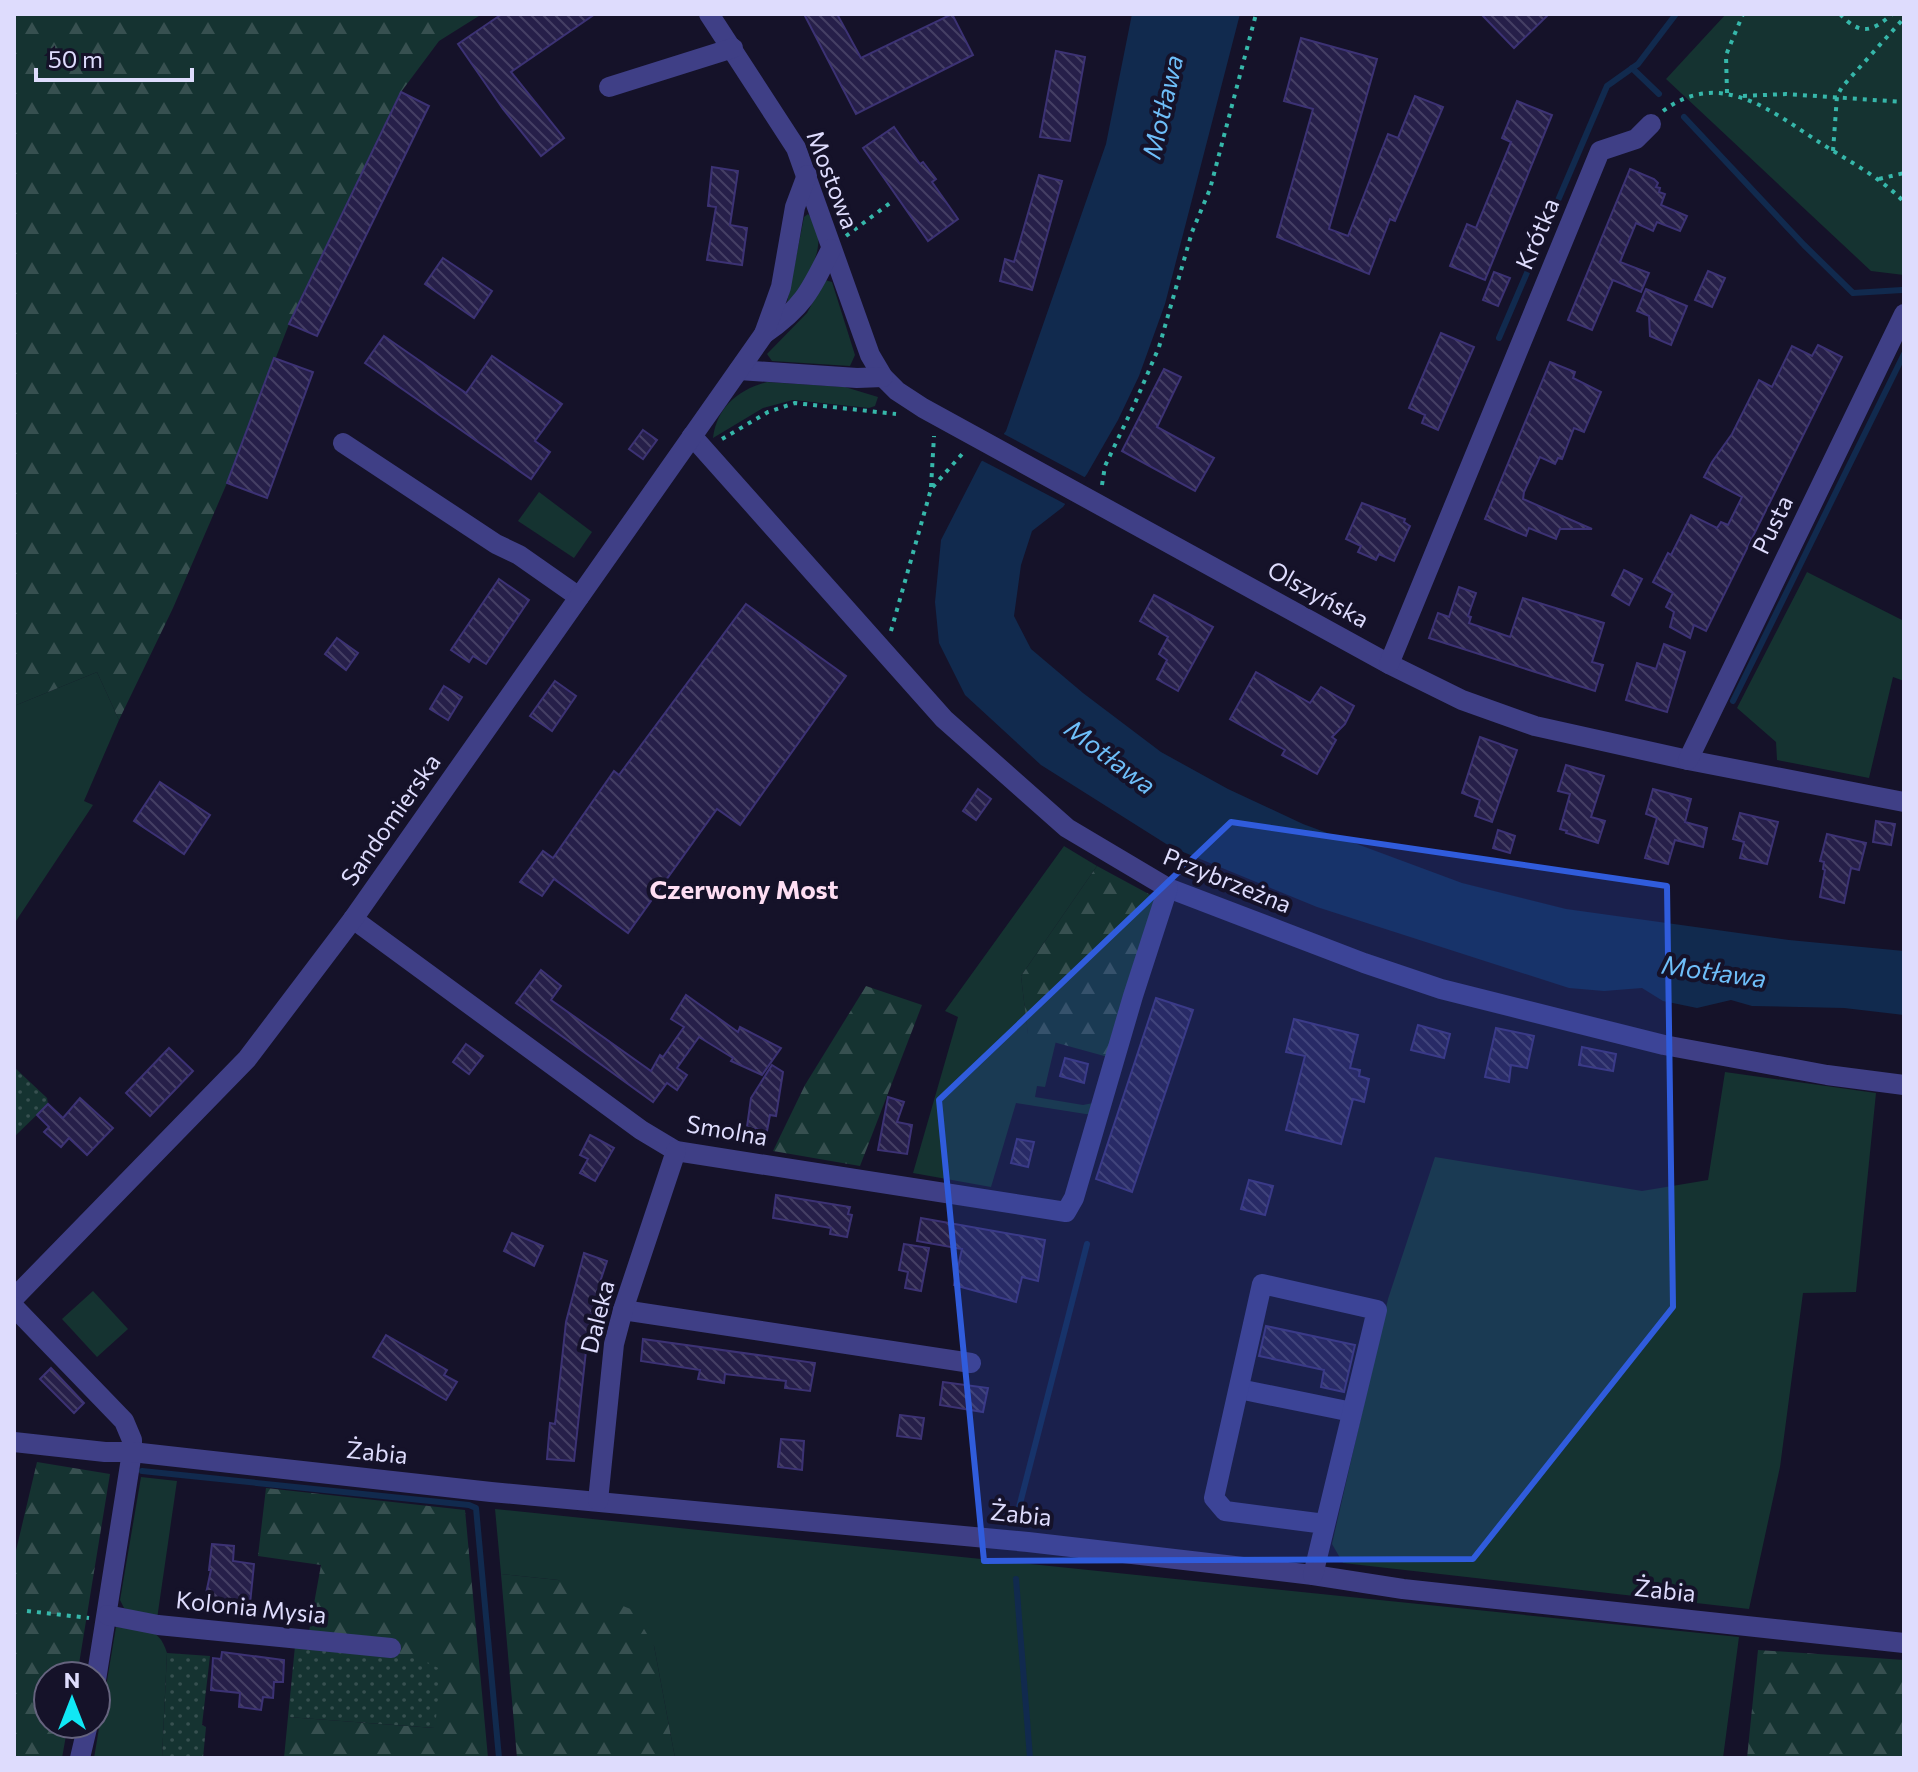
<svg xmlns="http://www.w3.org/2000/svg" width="1918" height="1772" viewBox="0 0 1918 1772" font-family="Commissioner,sans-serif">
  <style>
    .grass { fill: #153331 }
    .forest { fill: url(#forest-firs) }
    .park { fill: url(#park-dots) }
    .water { fill: #112a4e }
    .pier { fill: #151229 }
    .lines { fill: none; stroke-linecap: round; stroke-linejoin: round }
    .stream { stroke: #112a4e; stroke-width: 6 }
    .building { fill: url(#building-back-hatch); stroke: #3c3274; stroke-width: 2 }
    .path { stroke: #36b7aa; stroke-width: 4; stroke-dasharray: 4 6; stroke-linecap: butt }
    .minor { stroke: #3f3f86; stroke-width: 20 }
    .marked { fill: #305cdc; fill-opacity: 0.2; stroke: #305cdc; stroke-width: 6; stroke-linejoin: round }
    .labels { text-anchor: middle; stroke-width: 8; stroke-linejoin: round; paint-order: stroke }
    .street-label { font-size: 24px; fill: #dedcfd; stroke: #151229 }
    .water-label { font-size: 26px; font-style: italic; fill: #6ebef9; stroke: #151229 }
    .neighbourhood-label { font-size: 26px; font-weight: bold; fill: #fedef3; stroke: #151229 }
  </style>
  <defs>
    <pattern id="forest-firs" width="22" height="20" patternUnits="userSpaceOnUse" patternTransform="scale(2)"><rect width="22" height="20" fill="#153331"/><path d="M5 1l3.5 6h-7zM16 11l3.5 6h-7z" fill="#375050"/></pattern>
    <pattern id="park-dots" width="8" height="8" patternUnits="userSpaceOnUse" patternTransform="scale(2)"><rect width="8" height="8" fill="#153331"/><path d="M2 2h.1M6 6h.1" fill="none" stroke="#375050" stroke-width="1.8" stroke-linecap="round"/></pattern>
    <pattern id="building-back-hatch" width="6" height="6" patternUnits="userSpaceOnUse" patternTransform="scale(2)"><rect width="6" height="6" fill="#261f49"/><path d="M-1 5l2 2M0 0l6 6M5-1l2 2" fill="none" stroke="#453f64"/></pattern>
  </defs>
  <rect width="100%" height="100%" fill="#151229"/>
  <g class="grass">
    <polygon points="1726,14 1904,14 1904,275 1871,271 1666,79"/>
    <path d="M808,214C833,240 807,278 792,304L787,303L804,217Z"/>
    <polygon points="825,280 832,282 855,355 850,366 772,361 767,354 807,313"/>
    <path d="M767,382L845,387L878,397L875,406L869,408L793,400L763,408L713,438C717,407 738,390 767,382Z"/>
    <polygon points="539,492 592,532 574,558 518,521"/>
    <polygon points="1807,572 1904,621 1904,681 1893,677 1869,778 1777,760 1776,742 1737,708"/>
    <polygon points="97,672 119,720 84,801 93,805 14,924 14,706"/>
    <polygon points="1064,846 1097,866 1021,976 1028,1034 1056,1041 1045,1087 1037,1086 1035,1097 1083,1105 1093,1103 1092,1115 1016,1103 991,1187 913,1173 958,1017 945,1011"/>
    <polygon points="1725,1072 1876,1093 1856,1292 1803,1293 1780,1467 1749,1609 1343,1563 1332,1544 1388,1299 1435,1157 1642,1191 1708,1180"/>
    <polygon points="93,1291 128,1329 97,1357 62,1319"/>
    <polygon points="141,1477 177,1481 157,1619 124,1608 120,1600"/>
    <polygon points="495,1509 1739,1637 1723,1758 675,1758 654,1646 558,1580 501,1574"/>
    <path d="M116,1627C141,1629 159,1625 167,1653L162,1758H94Z"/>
  </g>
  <g class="forest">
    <polygon points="14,14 482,14 439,41 401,92 289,324 227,483 173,608 119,720 97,672 14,706"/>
    <polygon points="1097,866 1158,899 1108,1057 1028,1035 1021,976"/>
    <polygon points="866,986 922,1005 860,1166 773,1151 805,1085"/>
    <polygon points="37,1462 110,1474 77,1676 48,1676 48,1724 68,1724 62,1758 14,1758 14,1559"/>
    <polygon points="266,1488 465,1510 488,1758 284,1758 288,1717 434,1728 392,1657 308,1637 321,1565 258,1556"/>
    <polygon points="501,1574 558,1580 633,1610 654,1646 675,1758 517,1758"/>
    <polygon points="1758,1650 1904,1660 1904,1758 1747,1758"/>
  </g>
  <g class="park">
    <polygon points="14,1067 47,1098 48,1104 14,1137"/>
    <polygon points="295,1646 415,1658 441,1669 435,1728 288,1717"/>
    <polygon points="167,1653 210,1656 202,1725 206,1727 203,1758 162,1758"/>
  </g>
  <polygon class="water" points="1132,14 1240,14 1165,304 1139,376 1118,420 1087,474 1063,507 1032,531 1021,565 1014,616 1031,649 1083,693 1161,752 1228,789 1303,824 1462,883 1566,909 1789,940 1904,951 1904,1015 1844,1008 1752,1006 1731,1000 1697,1008 1663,1001 1642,988 1604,991 1569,988 1317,907 1171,847 1041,765 965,695 939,643 935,602 941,540 981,462 1006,431 1106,144"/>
  <polygon class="pier" points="1000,432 1088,479 1069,506 979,459"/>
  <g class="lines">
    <g class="stream">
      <polyline points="1632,68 1659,94"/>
      <polyline points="1684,117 1804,245 1853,293 1902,290"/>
      <polyline points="1499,338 1607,86 1638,64 1676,14"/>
      <polyline points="1733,701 1904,354"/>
      <polyline points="142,1471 469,1505 476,1508 499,1758"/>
      <polyline points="1016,1519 1087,1244"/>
      <polyline points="1016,1579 1030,1758"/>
    </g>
  </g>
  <g class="building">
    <polygon points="502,14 595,14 511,72 564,138 541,156 503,109 458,44"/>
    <polygon points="804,14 837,14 861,58 952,14 973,55 856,114"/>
    <polygon points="1481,14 1549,14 1514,48"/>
    <polygon points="1301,38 1377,59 1329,229 1348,236 1388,134 1398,138 1415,96 1443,107 1395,221 1390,219 1369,274 1277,237 1313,109 1284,101"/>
    <polygon points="1056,51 1085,57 1070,141 1040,137"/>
    <polygon points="401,92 429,106 317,336 289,324"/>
    <polygon points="1517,101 1552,115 1485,280 1450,266 1467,224 1476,228 1511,142 1502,138"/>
    <polygon points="894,127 920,164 923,162 936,179 932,182 958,219 928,241 863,148"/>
    <polygon points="712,167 738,171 730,225 747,228 742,265 707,260 716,207 708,206"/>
    <polygon points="1630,169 1654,179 1658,183 1656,187 1660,188 1659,192 1665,194 1661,205 1687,216 1680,231 1657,222 1653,231 1636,223 1620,262 1649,273 1641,292 1613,280 1592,330 1568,320"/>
    <polygon points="1039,175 1062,181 1032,290 1000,281 1005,259 1014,262"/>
    <polygon points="443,258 492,291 474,318 425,284"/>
    <polygon points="1708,271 1725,278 1712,307 1695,300"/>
    <polygon points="1494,272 1510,278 1498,306 1483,300"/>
    <polygon points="1646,289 1687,306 1671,345 1650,336 1649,316 1637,311"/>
    <polygon points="1441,333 1474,347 1438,430 1422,423 1425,415 1409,408"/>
    <polygon points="384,336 466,393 492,356 562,404 535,441 550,452 531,479 365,363"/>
    <polygon points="1818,345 1842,357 1706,631 1694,625 1690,638 1670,627 1674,612 1666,607 1673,593 1653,582 1668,553 1671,555 1691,515 1717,528 1721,522 1728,525 1742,497 1704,477 1712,462 1732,434 1759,380 1772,387 1792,346 1812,356"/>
    <polygon points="274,358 313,372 267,498 227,483"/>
    <polygon points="1550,362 1575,372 1573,378 1601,392 1584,432 1574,428 1562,459 1558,458 1555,464 1540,457 1524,492 1523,499 1592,529 1560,529 1556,539 1529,528 1526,536 1485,519"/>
    <polygon points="1164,369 1181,377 1157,427 1214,458 1195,491 1122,451"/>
    <polygon points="643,430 657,440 643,459 629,449"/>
    <polygon points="1362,503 1405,519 1404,522 1410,526 1394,561 1379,554 1376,560 1358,552 1361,546 1346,539"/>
    <polygon points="1624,570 1642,579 1629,605 1612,595"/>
    <polygon points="499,579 529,600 486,664 473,656 469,662 451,650"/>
    <polygon points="1459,587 1476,593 1468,616 1471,617 1469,623 1510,637 1523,598 1604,623 1592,662 1603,665 1595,691 1429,638 1438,613 1449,617"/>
    <polygon points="1154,595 1213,627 1178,691 1157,679 1167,660 1159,654 1168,637 1140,621"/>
    <polygon points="746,604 846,676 740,825 717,809 628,933 554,879 542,896 520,882 543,851 553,858 614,771 619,775"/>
    <polygon points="337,638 358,653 346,670 325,654"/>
    <polygon points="1664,644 1685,652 1667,712 1626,700 1637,663 1656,669"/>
    <polygon points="1256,672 1310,703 1321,687 1354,706 1345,724 1332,737 1336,740 1317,774 1282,755 1285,750 1230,719"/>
    <polygon points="555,681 576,696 552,731 530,716"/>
    <polygon points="444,686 462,697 448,720 430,709"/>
    <polygon points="1480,737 1517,750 1492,822 1475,816 1480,800 1462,793"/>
    <polygon points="1566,765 1604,776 1591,817 1605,821 1598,843 1566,833 1567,831 1560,829 1570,794 1558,791"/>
    <polygon points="160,782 210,815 184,854 134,821"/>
    <polygon points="978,789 991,799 976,820 963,811"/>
    <polygon points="1653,789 1691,799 1685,822 1707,828 1703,847 1675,840 1668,864 1645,858 1657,818 1646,814"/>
    <polygon points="1740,813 1778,822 1767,864 1740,858 1744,842 1733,839"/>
    <polygon points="1876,821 1895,824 1891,845 1873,842"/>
    <polygon points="1498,830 1515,836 1510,853 1493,848"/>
    <polygon points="1827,834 1866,843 1859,870 1851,868 1844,903 1820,897 1825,870 1823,869 1824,862 1820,861"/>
    <polygon points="541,970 561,986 551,1000 651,1071 660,1055 663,1057 684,1027 671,1019 686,995 738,1032 740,1027 781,1048 762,1075 731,1061 733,1058 699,1037 677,1068 687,1075 677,1090 667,1083 653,1102 516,1003"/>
    <polygon points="1156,998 1193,1010 1132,1192 1096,1179"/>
    <polygon points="1294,1019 1358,1035 1350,1068 1360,1070 1359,1076 1369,1079 1364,1102 1353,1099 1341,1144 1286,1130 1305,1056 1286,1052"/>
    <polygon points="1418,1025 1450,1034 1444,1058 1411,1050"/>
    <polygon points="1496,1028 1534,1036 1527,1068 1511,1065 1509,1082 1485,1077"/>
    <polygon points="466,1044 483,1056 469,1074 453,1062"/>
    <polygon points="1582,1047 1616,1054 1613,1071 1579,1065"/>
    <polygon points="169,1048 193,1071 150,1116 126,1093"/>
    <polygon points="1065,1058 1088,1064 1084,1083 1060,1076"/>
    <polygon points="772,1065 783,1072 776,1116 770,1115 767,1131 747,1127 751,1098"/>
    <polygon points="888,1097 904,1102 897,1122 912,1125 907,1154 878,1150"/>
    <polygon points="80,1098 113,1128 87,1155 69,1138 61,1147 44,1132 49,1127 37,1115 48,1104 63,1118"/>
    <polygon points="590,1135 614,1148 595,1181 580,1173 588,1159 580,1155"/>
    <polygon points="1017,1139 1034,1142 1028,1167 1011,1163"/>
    <polygon points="1249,1180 1273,1186 1265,1215 1241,1209"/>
    <polygon points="776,1195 850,1207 848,1214 852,1215 847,1237 830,1234 831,1228 773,1218"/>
    <polygon points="921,1218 1045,1240 1038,1281 1022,1277 1016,1302 954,1285 962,1249 917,1241"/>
    <polygon points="512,1233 543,1246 534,1266 504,1251"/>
    <polygon points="904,1244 929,1248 921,1291 905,1288 908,1272 899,1270"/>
    <polygon points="584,1253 607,1261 598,1288 583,1351 586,1351 574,1461 547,1459 550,1423 555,1424 566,1322"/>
    <polygon points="1266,1326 1355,1345 1344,1392 1321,1387 1324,1370 1259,1356"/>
    <polygon points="386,1335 447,1370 444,1375 457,1382 446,1400 373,1357"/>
    <polygon points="643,1339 815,1363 810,1391 785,1388 786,1381 725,1374 724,1383 698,1379 700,1370 641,1361"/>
    <polygon points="51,1368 84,1403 74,1413 40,1379"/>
    <polygon points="943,1382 988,1388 983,1412 940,1405"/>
    <polygon points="900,1415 924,1418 921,1439 897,1436"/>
    <polygon points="781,1439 804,1441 802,1470 778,1467"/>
    <polygon points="212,1544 234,1546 233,1561 254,1564 249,1614 203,1608 211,1570 209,1570"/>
    <polygon points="222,1652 284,1660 283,1682 274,1682 273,1698 263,1697 261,1710 239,1707 240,1693 211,1690 213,1658 221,1659"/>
  </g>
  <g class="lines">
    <g class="path">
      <path d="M1840,14C1860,35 1871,33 1892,14"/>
      <polyline points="1727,93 1726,55 1743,14"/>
      <polyline points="1743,96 1786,94 1904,102"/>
      <path d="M1663,111C1720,68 1771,111 1819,142C1848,161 1879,176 1904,202"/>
      <polyline points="1833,151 1837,96 1842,87 1904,18"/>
      <polyline points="1879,179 1904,173"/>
      <polyline points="846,236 894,200"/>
      <polyline points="722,439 768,412 795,403 896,414"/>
      <polyline points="1102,485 1105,466 1135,403 1159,347 1192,232 1210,189 1256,14"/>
      <polyline points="931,487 934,436"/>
      <polyline points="891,631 931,489 963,453"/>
      <polyline points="27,1611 89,1618"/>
    </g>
    <g class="minor">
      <polyline points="709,14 796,148 870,355 883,377 897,391 923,408 1389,664 1462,700 1535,726 1688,760 1904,802"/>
      <polyline points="609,87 733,48"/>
      <path d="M764,334C803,307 810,292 831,249"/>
      <polyline points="739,370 857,378 883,377"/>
      <polyline points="692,436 944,719 1067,828 1168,888 1364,963 1441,989 1664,1045 1827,1075 1904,1085"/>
      <polyline points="343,443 496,544 519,555 579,597"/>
      <polyline points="1389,664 1600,151 1636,139 1651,124"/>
      <polyline points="1688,760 1904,314"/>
      <polyline points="353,919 641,1130 676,1151 1066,1212 1074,1198 1133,996 1168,888"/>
      <polyline points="14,1298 247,1059 353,919 764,334 781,287 795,207 807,175"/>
      <polyline points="14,1307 124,1421 132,1440 132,1452 96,1680"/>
      <polyline points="623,1310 971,1363"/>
      <polyline points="1239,1389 1352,1412"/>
      <polyline points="14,1442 105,1452 132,1452 491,1492 1028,1542 1313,1575 1403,1589 1904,1643"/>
      <polyline points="598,1501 614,1344 623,1310 676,1151"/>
      <polyline points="1313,1575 1377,1310 1262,1284 1214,1498 1225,1511 1325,1524"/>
      <polyline points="107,1615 158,1625 391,1648"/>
      <polyline points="80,1758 88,1724"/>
    </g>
  </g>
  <path class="marked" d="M1231,822L1667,886L1673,1307L1473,1559L984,1561L939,1100Z"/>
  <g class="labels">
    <g class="street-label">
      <text transform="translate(832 180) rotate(69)" y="8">Mostowa</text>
      <text transform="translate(1538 234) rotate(-67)" y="8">Krótka</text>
      <text transform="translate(1773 525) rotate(-64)" y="8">Pusta</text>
      <text transform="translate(1318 595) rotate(29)" y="8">Olszyńska</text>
      <text transform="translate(391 820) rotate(-55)" y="8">Sandomierska</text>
      <text transform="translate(1227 881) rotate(22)" y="8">Przybrzeżna</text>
      <text transform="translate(727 1131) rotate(10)" y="8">Smolna</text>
      <text transform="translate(598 1317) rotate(-76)" y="8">Daleka</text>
      <text transform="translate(377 1453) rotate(6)" y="8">Żabia</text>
      <text transform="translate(1021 1515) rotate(6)" y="8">Żabia</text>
      <text transform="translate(1665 1591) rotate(6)" y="8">Żabia</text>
      <text transform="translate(251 1608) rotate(6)" y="8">Kolonia Mysia</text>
    </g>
    <g class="water-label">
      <text transform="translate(1163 107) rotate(-77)" y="9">Motława</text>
      <text transform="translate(1110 757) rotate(37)" y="9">Motława</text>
      <text transform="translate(1714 972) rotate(8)" y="9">Motława</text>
    </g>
    <g class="neighbourhood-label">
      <text x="744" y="899">Czerwony Most</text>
    </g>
  </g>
  <rect width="1918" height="1772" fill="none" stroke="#dedcfd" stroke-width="32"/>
  <g transform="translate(72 1700)"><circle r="38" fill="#151229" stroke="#65637e" stroke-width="2"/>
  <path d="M0-6L14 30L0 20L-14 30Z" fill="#10e7f5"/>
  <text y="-12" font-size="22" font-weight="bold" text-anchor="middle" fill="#dedcfd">N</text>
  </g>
  <path d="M36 68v12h156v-12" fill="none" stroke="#dedcfd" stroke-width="4"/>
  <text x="48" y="68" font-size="24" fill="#dedcfd" stroke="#151229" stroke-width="6" paint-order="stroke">50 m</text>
</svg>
